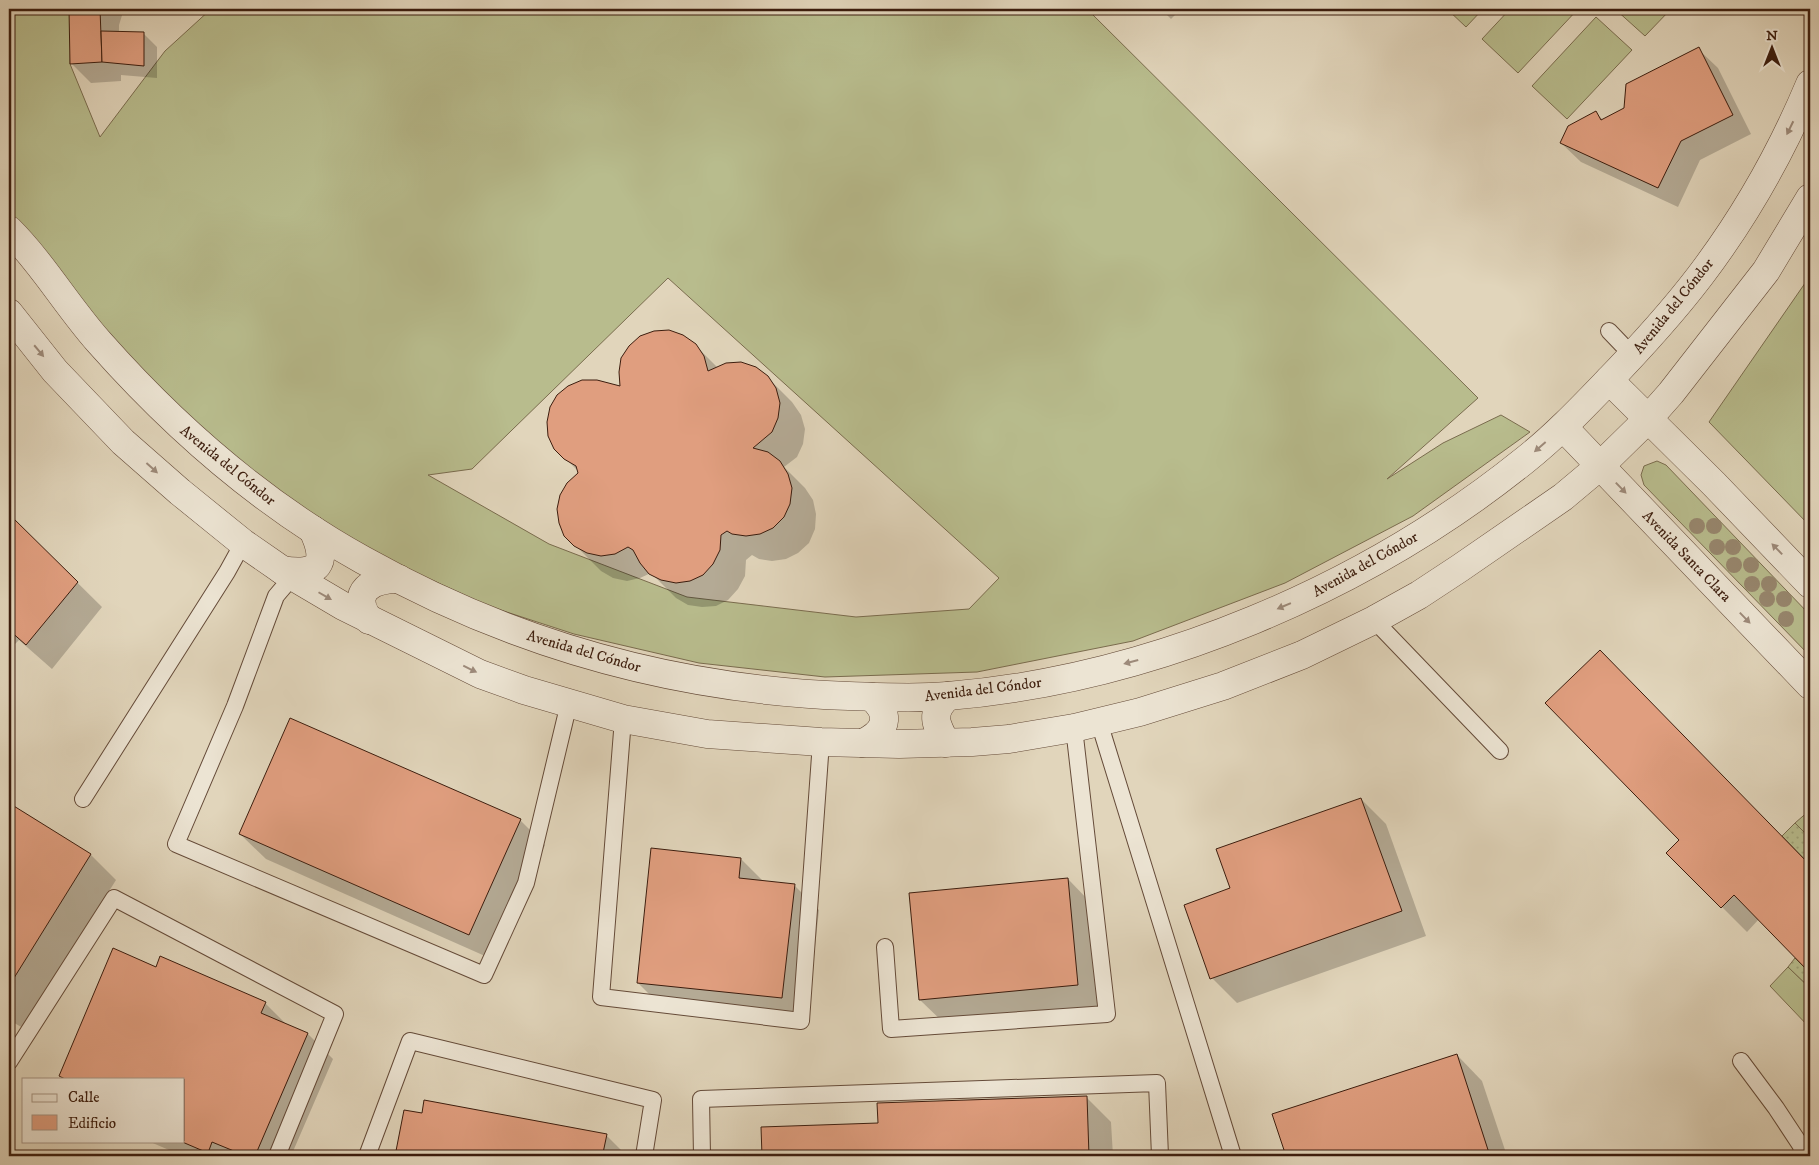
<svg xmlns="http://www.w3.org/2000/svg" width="1819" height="1165" viewBox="0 0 1819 1165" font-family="'IM FELL DW Pica',serif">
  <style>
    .grass { fill: #b8bc8d; stroke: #7a6c4e; fill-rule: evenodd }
    .park { fill: url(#park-dots); stroke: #7a6c4e }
    .shadow { fill: #0003 }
    .building { fill: #e09e7f; stroke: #3c1d0e }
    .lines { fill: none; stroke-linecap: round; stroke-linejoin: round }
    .lane-casing { stroke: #654b39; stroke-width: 18 }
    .street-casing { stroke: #654b39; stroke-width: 29 }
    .lane { stroke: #ece4d3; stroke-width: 16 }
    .street { stroke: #ece4d3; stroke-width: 28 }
    .tree { fill: #97866d }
    .oneway { fill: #9d8a7a }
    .labels { text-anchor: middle; stroke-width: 4.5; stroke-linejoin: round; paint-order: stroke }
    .street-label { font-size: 15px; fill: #3c1d0e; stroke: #ece4d3 }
  </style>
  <defs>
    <pattern id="park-dots" width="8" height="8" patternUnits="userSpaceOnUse" patternTransform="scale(1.25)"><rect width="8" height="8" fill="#b8bc8d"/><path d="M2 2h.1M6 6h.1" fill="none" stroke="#9fa178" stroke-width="1.8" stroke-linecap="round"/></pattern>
  </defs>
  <rect width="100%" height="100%" fill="#e1d5bb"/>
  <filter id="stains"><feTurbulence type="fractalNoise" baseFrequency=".004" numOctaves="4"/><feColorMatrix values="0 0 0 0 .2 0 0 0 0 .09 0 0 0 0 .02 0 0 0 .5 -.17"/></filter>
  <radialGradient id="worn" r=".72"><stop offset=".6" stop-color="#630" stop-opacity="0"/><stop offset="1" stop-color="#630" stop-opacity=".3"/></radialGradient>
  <g class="grass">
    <path d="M9,9H72L70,64L100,137L165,51L211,9H1087L1478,398L1387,479L1443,443L1501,415L1530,432L1413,516L1285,583L1133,641L977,672L825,677L699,663L574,634L488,606L384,558L296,506L224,451L124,355L23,229L9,216ZM668,278L999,578L969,609L856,617L687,597L549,544L428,475L472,469Z"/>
    <polygon points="1447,9 1483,9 1466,27"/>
    <polygon points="1510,9 1578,9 1518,73 1482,39"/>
    <polygon points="1615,9 1671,9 1645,36"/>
    <polygon points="1596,17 1632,50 1567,119 1532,86"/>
    <polygon points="1810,276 1810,526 1709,422"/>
    <polygon points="1657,461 1666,465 1810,615 1810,656 1644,485 1641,475 1644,466"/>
    <polygon points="1810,810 1810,838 1795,823"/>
    <polygon points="1788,967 1810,988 1810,1028 1770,986"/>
  </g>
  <g class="park">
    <polygon points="1795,823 1810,838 1810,865 1782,836"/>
    <polygon points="1795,958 1810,973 1810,988 1788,967"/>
  </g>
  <g class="shadow">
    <polygon points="71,9 124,9 119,25 119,33 144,34 157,47 157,78 121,75 121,81 91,83 71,63"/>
    <polygon points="127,9 182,9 181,15"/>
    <polygon points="1161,9 1181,9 1171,19"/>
    <polygon points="1698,49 1718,68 1751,134 1700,160 1678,207 1581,162 1561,143 1596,113 1603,120 1626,109"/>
    <polygon points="695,345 718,368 767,377 792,402 801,415 805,429 803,444 797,457 784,467 805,488 813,500 816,514 815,529 809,543 798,553 786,559 772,561 759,559 752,555 746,560 745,576 738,589 728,600 716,606 702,607 688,605 676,598 651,573 640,578 627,581 613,578 601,571 565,535 580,473 555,448 621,388"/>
    <polygon points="13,519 102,607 52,669 19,640 9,650 9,523"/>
    <polygon points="1625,677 1810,866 1810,971 1759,919 1747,932 1668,853 1681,840"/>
    <polygon points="1361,799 1386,824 1426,936 1237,1003 1212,978 1232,889"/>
    <polygon points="9,804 91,855 116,880 23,1028 9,1020"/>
    <polygon points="520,820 545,845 494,960 266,859 240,834"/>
    <polygon points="741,859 764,882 794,885 819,910 807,1022 663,1008 638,983"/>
    <polygon points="1068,879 1093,905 1103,1010 946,1025 920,1000"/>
    <polygon points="156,968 265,1003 287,1025 308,1034 333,1059 291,1156 183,1156 148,1141 184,1141 184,1079 63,1079 60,1076"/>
    <polygon points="1457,1055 1482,1081 1507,1156 1288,1156 1274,1115"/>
    <polygon points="1086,1097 1111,1122 1113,1156 764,1156 763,1128 879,1124"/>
    <polygon points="405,1111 607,1136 627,1156 397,1156"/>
  </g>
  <g class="building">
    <polygon points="69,9 100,9 102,62 70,64"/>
    <polygon points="101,31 144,32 144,66 102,62"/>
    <polygon points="1699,47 1733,115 1681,141 1658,188 1560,143 1568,126 1596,111 1601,120 1624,108 1626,84"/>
    <polygon points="669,330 683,335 696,344 704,356 708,371 726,363 741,362 756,367 768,376 776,388 780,403 778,418 772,432 753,448 768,452 780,461 788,474 792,488 790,504 784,517 773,528 760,534 746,536 732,534 727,531 721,535 720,550 713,564 703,575 690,581 676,583 661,580 649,574 640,563 633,550 628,547 615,554 601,556 587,553 574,546 564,536 559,523 557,509 560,495 567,483 578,473 576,466 564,459 554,449 548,436 547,422 550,407 557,395 568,386 582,380 597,380 620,386 619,372 621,358 629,346 640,336 654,331"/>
    <polygon points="12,517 78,582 26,645 9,630 9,521"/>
    <polygon points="1600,650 1810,865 1810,973 1734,895 1721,908 1666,853 1679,840 1545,703"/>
    <polygon points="290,718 521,819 469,935 239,834"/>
    <polygon points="1361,798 1402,911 1210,979 1184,905 1230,888 1216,849"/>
    <polygon points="9,803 91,854 9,986"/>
    <polygon points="651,848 741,858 739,878 795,884 782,998 637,983"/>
    <polygon points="1068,878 1078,985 919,1000 909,893"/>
    <polygon points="113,948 156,967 160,956 266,1002 261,1013 308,1033 255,1156 246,1156 212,1142 208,1153 180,1141 184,1141 184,1079 65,1079 59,1076"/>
    <polygon points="1457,1054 1490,1156 1286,1156 1272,1114"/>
    <polygon points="1087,1096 1089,1156 762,1156 761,1127 878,1123 877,1103"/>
    <polygon points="424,1100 607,1134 603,1153 616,1156 395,1156 404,1110 422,1113"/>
  </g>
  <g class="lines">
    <g class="lane-casing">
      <g id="lane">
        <polyline points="1609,331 1632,355"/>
        <polyline points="293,576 276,596 235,706 176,844 484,975 526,883 569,703"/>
        <polyline points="1374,620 1500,751"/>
        <polyline points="623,719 601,997 801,1021 821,742"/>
        <polyline points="1099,722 1233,1156"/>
        <polyline points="83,799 227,572 243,543"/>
        <polyline points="885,947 891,1029 1107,1014 1074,728"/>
        <polyline points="1741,1061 1776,1108 1807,1155"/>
        <polyline points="9,1062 114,898 335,1014 277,1156"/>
        <polyline points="367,1156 410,1041 653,1100 644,1156"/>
        <polyline points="702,1156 701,1099 1157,1083 1160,1156"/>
      </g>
    </g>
    <g class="street-casing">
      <g id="street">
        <path d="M9,230C43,264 67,306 99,342C175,428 262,504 363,560C513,644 676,690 849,696C881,697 915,699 948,696C1153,679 1365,589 1525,460C1554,437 1579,411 1605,384C1638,350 1671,314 1700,276C1744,218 1782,151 1810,84"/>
        <polyline points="9,313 55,371 123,442 180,492 243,543 282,570 343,606 480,674 524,690 623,719 707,734 821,742 899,744 972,742 1009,739 1074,728 1140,712 1223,686 1302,655 1374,620 1419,595 1460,568 1563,497 1600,466 1648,419 1671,393 1766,271 1810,198"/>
        <polyline points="1609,380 1714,484 1810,584"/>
        <polyline points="1563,427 1810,685"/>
        <path d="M282,570C319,576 329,564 313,530"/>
        <path d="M369,620C349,591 372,579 399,579"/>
        <path d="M863,743C886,732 892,716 872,697"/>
        <path d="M946,743C935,723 930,713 948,696"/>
        <polyline points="1806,1156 1810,1153"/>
      </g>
    </g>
    <use href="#lane" class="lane"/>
    <use href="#street" class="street"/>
  </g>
  <g class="tree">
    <circle cx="1697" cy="526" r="8"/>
    <circle cx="1714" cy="526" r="8"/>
    <circle cx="1717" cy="547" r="8"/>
    <circle cx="1733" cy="547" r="8"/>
    <circle cx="1734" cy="565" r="8"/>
    <circle cx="1751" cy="565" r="8"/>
    <circle cx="1752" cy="584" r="8"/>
    <circle cx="1769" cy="584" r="8"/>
    <circle cx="1767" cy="599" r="8"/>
    <circle cx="1784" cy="599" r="8"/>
    <circle cx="1786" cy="619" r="8"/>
  </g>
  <defs><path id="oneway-solid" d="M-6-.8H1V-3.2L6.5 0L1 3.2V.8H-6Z" transform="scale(1.25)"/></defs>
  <g class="oneway">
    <use href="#oneway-solid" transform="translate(1790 128) rotate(116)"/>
    <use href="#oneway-solid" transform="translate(39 351) rotate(50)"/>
    <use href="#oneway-solid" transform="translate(1540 447) rotate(139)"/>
    <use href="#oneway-solid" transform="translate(152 468) rotate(42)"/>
    <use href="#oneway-solid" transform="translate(1621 488) rotate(46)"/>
    <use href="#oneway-solid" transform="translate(1777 549) rotate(-134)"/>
    <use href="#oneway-solid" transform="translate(325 596) rotate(30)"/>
    <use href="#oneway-solid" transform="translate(1284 606) rotate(157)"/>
    <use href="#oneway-solid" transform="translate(1745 618) rotate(46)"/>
    <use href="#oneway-solid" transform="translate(1131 662) rotate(165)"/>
    <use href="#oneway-solid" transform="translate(470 669) rotate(26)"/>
  </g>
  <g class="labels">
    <g class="street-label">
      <text transform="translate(1673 306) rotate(-51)" y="5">Avenida del Cóndor</text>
      <text transform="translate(228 465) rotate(39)" y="5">Avenida del Cóndor</text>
      <text transform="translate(1687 556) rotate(46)" y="5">Avenida Santa Clara</text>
      <text transform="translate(1365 564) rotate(-29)" y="5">Avenida del Cóndor</text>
      <text transform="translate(584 651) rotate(16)" y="5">Avenida del Cóndor</text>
      <text transform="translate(983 689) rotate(-7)" y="5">Avenida del Cóndor</text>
    </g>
  </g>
  <rect width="1819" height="1165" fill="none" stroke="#e1d5bb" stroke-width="30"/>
  <rect x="10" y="10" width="1799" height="1145" fill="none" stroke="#3c1d0e" stroke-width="2.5"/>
  <rect x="15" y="15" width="1789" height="1135" fill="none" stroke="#3c1d0e"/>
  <rect x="22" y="1078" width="162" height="65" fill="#ece4d3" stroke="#a69484"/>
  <rect x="32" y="1094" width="25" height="8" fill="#ece4d3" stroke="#a69484"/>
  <text x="68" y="1102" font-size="15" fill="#3c1d0e">Calle</text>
  <rect x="32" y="1115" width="25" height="15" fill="#e09e7f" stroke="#a69484"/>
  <text x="68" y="1128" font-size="15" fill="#3c1d0e">Edificio</text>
  <g transform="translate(1772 48)" stroke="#ece4d3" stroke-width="4" paint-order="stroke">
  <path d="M0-4L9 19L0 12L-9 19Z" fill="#3c1d0e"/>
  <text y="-8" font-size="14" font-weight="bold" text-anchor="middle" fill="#3c1d0e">N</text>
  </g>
  <rect width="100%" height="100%" filter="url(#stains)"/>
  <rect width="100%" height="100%" fill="url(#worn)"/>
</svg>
